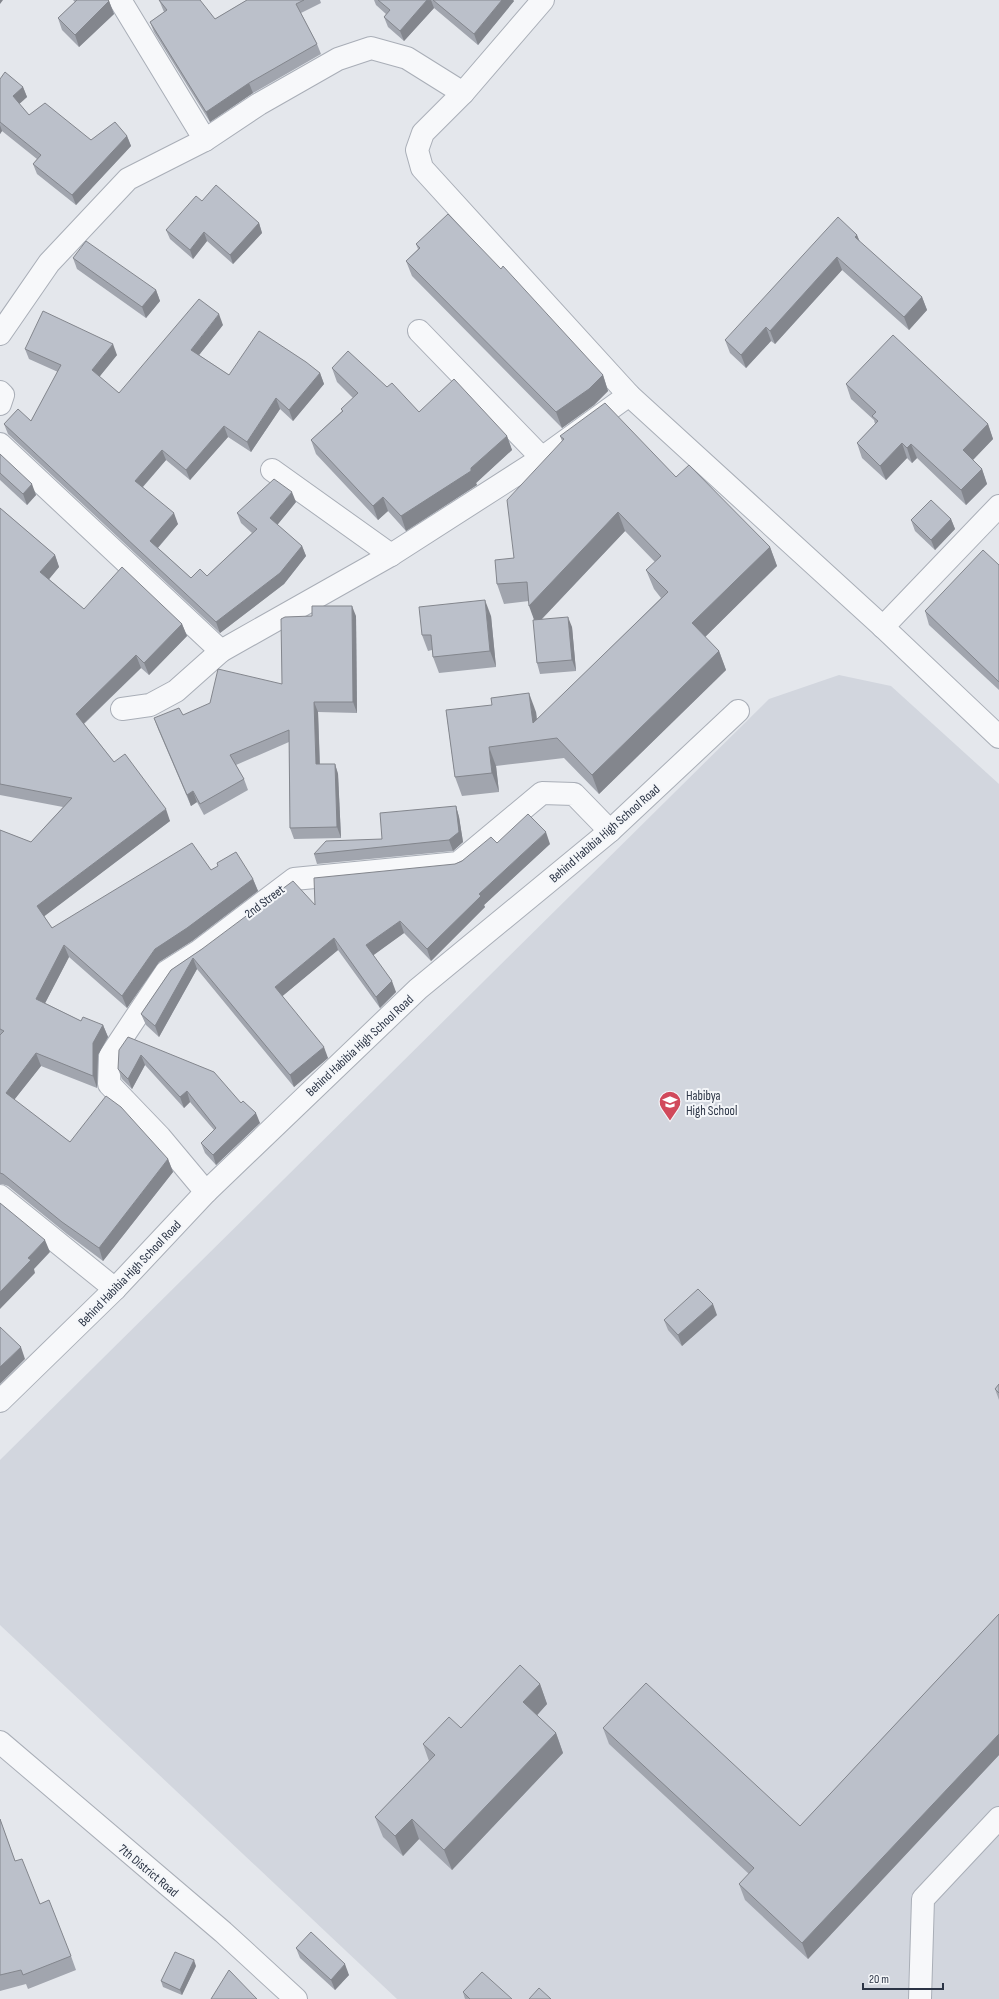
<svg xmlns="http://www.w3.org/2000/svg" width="999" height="1999" viewBox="0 0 999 1999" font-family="'Sofia Sans Condensed',sans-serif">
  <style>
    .built { fill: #d2d6de }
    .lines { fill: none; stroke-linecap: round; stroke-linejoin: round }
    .minor-casing { stroke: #a9aeb7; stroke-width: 24 }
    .minor { stroke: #f7f8fa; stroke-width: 22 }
    .wall { fill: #a1a5ae }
    .shaded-wall { fill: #83868d }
    .building { fill: #bbc0ca; stroke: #83868d }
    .labels { text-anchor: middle; stroke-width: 4; stroke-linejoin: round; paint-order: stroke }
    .street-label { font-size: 13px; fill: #2b3445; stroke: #f4f6f9 }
    .poi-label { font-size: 13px; fill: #2b3445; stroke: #f4f6f9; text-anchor: start }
  </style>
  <rect width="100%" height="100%" fill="#e4e7ec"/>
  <polygon class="built" points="839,675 891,686 999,784 999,1999 397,1999 0,1625 0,1460 769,699"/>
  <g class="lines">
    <g class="minor-casing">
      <g id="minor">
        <polyline points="120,0 205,140"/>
        <polyline points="543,0 463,93 423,133 417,150 422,168 629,395 883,627 999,737"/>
        <polyline points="419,331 542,458"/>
        <polyline points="0,334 49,263 128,179 205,140 259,104 338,59 371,48 407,58 463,93"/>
        <polyline points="0,392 3,395 0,404"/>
        <polyline points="0,444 221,651"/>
        <polyline points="272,470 391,555"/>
        <polyline points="883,627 999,506"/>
        <polyline points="122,709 150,705 176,691 221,651 391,555 542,458 629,395"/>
        <polyline points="206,1192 160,1137 109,1084 110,1056 166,972 199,951 294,879 458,863 542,793 574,794 610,831"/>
        <polyline points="0,1196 115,1289"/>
        <polyline points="0,1401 115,1289 206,1192 418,989 610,831 738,711"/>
        <polyline points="0,1742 223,1932 296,1999"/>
        <polyline points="920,1999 923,1899 999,1818"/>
      </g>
    </g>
    <use href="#minor" class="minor"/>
  </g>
  <g class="wall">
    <polygon points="73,0 108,0 109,1 114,14 79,47 62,30 58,18 75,2"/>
    <polygon points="159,0 215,19 247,0 320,0 321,3 301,13 317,44 321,54 253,93 210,122 154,32 150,22 164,12"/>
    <polygon points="374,0 513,0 514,1 478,45 434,8 404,41 388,27 384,17 386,14 376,5"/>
    <polygon points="0,79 23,87 27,97 19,104 29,115 91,140 127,136 131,146 76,205 37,174 33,164 37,159 2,131 0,134"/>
    <polygon points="202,201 259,223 262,233 233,264 207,241 193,259 170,239 166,230"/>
    <polygon points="857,235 860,242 922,297 927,310 909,330 842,270 775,344 771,341 746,368 730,353 725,340"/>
    <polygon points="416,244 603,375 608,391 594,405 562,428 412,276 406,261 418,249"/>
    <polygon points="73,258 156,290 160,301 146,318 77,269"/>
    <polygon points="223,325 199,355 229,375 320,373 324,384 293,421 280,409 251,452 228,437 190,480 166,460 143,487 178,524 158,548 191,578 207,576 252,533 241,523 237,513 296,502 277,525 302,546 306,556 284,584 220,633 8,434 4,424 31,421 58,372 29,359 25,349 117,355 99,377 119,393"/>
    <polygon points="332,368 387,387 419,412 507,436 512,450 476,483 477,485 406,531 388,511 378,520 316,454 311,440 342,411 341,409 353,398 337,382"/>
    <polygon points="846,384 988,424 993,439 973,460 982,469 987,484 966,505 917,458 912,463 907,458 886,480 862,458 857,443 875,424 874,420 851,399"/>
    <polygon points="560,436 676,477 770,547 777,566 705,637 719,651 726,670 599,794 564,758 496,766 499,792 462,796 455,777 446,710 536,712 537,720 661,598 654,589 646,570 655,562 625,531 542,619 572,627 576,671 540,674 537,663 534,619 529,601 504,604 497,584 514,558 562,441"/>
    <polygon points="0,454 36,495 27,505 0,480"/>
    <polygon points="0,508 55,555 59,567 49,579 84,609 182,624 187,636 149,675 141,668 84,724 114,762 170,821 44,916 52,928 211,870 253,879 258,891 192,941 159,962 127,1008 69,957 45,1003 81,1021 103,1025 108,1037 98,1055 97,1088 41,1066 14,1100 70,1142 168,1159 173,1172 103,1261 67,1234 8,1186 2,1184 0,1184 0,830 31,842 63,807 0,795"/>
    <polygon points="951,519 955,529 935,550 915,531 911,520"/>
    <polygon points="999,565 999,690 929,625 925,611"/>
    <polygon points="356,616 357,713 318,712 320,764 335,764 338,774 341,838 294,839 290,828 289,742 236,765 244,779 248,790 204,815 197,802 191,806 158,729 154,718 183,715 282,684"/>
    <polygon points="491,616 496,667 439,673 433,657 432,650 428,651 422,635"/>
    <polygon points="456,806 459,817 463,842 453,851 317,864 314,854 382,839"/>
    <polygon points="497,843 550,844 484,905 485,907 431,961 404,933 373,955 396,992 380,1008 338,950 282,996 328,1058 294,1087 197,969 159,1037 146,1025 141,1014 171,970 202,949 315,905 455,864"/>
    <polygon points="128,1037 241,1103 260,1123 216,1165 205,1153 201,1143 214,1130 190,1102 184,1108 145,1065 132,1089 122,1079 118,1069"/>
    <polygon points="717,1315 682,1346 668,1330 664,1320"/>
    <polygon points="999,1384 999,1400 995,1389"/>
    <polygon points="999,1614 999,1755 808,1959 745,1900 739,1884 749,1874 609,1744 603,1728 800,1826"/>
    <polygon points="540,1684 547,1704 537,1715 556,1733 563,1753 452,1870 419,1839 403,1856 383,1837 375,1817 429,1761 423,1744 461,1728"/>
    <polygon points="0,1819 15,1861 40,1904 71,1956 76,1970 28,1989 26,1984 0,1991"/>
    <polygon points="296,1948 349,1975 335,1990 300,1958"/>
    <polygon points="196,1966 182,1995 163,1987 161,1981"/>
    <polygon points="463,1992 512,1999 465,1999"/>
  </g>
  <g class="shaded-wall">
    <polygon points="0,0 3,0 0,4"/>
    <polygon points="427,0 431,0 434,8 404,41 400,31"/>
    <polygon points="502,0 513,0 514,1 478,45 474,34"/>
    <polygon points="109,1 114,14 79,47 75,35"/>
    <polygon points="249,83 253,93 210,122 206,112"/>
    <polygon points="23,87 27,97 17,106 13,96"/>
    <polygon points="0,125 2,131 0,134"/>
    <polygon points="127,136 131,146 76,205 72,195"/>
    <polygon points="259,223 262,233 233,264 230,255"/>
    <polygon points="204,232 207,241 193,259 190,250"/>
    <polygon points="857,235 862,248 855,237"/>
    <polygon points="837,257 842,270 775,344 770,331"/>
    <polygon points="156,290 160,301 146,318 142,307"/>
    <polygon points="922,297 927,310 909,330 904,317"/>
    <polygon points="219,314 223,325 195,360 191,350"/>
    <polygon points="766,327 771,341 746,368 741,355"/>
    <polygon points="113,344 117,355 96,381 92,370"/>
    <polygon points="320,373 324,384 293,421 289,410"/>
    <polygon points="603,375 608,391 594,405 562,428 556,412"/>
    <polygon points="276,398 280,409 251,452 247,442"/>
    <polygon points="988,424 993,439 968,465 963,450"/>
    <polygon points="224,426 228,437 190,480 186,470"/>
    <polygon points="507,436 512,450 476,483 477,485 406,531 401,516 471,468"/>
    <polygon points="902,443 907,458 886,480 880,466"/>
    <polygon points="911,444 917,458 912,463 907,448"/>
    <polygon points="162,450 166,460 139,491 135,481"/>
    <polygon points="982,469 987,484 966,505 961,490"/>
    <polygon points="32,484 36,495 27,505 23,494"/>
    <polygon points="292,492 296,502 274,529 270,518"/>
    <polygon points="383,497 388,511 378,520 373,506"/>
    <polygon points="618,512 625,531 536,625 529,606"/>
    <polygon points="174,513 178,524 154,552 150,541"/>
    <polygon points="951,519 955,529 935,550 931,540"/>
    <polygon points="302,546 306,556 284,584 220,633 216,622"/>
    <polygon points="770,547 777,566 699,643 692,623"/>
    <polygon points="55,555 59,567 45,584 40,572"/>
    <polygon points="485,600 491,616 496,667 490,651"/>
    <polygon points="352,606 356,616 357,713 353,702"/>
    <polygon points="568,617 572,627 576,671 572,660"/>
    <polygon points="182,624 187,636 149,675 144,663"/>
    <polygon points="719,651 726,670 599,794 592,775"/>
    <polygon points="136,655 141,668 81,726 76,714"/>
    <polygon points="529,693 536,712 539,740 533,723"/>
    <polygon points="314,702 318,712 320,775 316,764"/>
    <polygon points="489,747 496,766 499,792 492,773"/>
    <polygon points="335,764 338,774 341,838 337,827"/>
    <polygon points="193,791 197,802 191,806 187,795"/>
    <polygon points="456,806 459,817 463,842 453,851 449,840"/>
    <polygon points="166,809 170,821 42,918 37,906"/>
    <polygon points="546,832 550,844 484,905 485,907 431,961 427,949 479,894"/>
    <polygon points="253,879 258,891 192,941 159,962 127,1008 122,996 155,949"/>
    <polygon points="400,921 404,933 371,957 366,945"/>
    <polygon points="334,938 338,950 279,999 275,987"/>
    <polygon points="64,945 69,957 41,1011 36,999"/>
    <polygon points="193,958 197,969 159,1037 155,1026"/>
    <polygon points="392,981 396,992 380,1008 376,997"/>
    <polygon points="103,1025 108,1037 98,1055 97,1088 93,1076 93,1043"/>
    <polygon points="324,1047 328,1058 294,1087 290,1075"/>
    <polygon points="36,1053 41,1066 10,1105 6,1093"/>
    <polygon points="141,1055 145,1065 132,1089 128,1079"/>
    <polygon points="187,1091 190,1102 184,1108 180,1097"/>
    <polygon points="256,1113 260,1123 216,1165 213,1155"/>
    <polygon points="168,1159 173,1172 103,1261 99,1248"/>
    <polygon points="45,1240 50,1252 34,1269 35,1273 0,1309 0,1292 28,1258"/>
    <polygon points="713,1304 717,1315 682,1346 678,1335"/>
    <polygon points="21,1347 25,1359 0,1384 0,1367"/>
    <polygon points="540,1684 547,1704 531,1722 523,1702"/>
    <polygon points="556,1733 563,1753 452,1870 444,1850"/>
    <polygon points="999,1734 999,1755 808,1959 802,1943"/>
    <polygon points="412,1819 419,1839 403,1856 395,1836"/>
    <polygon points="194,1960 196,1966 182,1995 180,1990"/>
    <polygon points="345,1964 349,1975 335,1990 331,1980"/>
  </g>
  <g class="building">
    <polygon points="77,0 108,0 109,1 75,35 58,18"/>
    <polygon points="159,0 200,0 215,19 247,0 304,0 296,4 317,44 249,83 206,112 150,22 167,10"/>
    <polygon points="378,0 427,0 400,31 384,17 390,10"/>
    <polygon points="433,0 502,0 474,34"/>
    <polygon points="5,72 23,87 13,96 29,115 45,103 91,140 115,122 127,136 72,195 33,164 41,155 0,122 0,79"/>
    <polygon points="216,185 259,223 230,255 204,232 190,250 166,230 196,196 202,201"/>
    <polygon points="448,214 501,269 503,266 603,375 589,389 556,412 406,261 420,248 416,244"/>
    <polygon points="838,217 857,235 855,237 922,297 904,317 837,257 770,331 766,327 741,355 725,340"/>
    <polygon points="86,241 156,290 142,307 73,258"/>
    <polygon points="199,299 219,314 191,350 229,375 259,331 306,362 320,373 289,410 276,398 247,442 224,426 186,470 162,450 135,481 174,513 150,541 191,578 200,569 207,576 257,529 237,513 274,479 292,492 270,518 302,546 280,573 216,622 4,424 18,409 31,421 61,365 25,349 43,311 113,344 92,370 119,393"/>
    <polygon points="893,335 988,424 963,450 982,469 961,490 911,444 907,448 902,443 880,466 857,443 878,421 872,416 876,412 846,384"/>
    <polygon points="348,351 387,387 392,383 419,412 454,379 507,436 471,468 471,471 401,516 383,497 373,506 311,440 343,411 341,409 358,393 332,368"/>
    <polygon points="605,403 676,477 689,465 770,547 692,623 719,651 592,775 557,738 489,747 492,773 455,777 446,710 492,705 491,698 529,693 533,723 668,592 646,570 661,556 618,512 529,606 527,582 497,584 495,560 514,558 507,500 564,439 560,436"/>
    <polygon points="0,454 32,484 23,494 0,473"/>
    <polygon points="931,500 951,519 931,540 911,520"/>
    <polygon points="0,508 55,555 40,572 84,609 122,567 182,624 144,663 136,655 76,714 114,762 125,754 166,809 37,906 52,928 192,843 211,870 218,866 217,863 236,852 253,879 187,928 155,949 122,996 64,945 36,999 81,1021 83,1017 103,1025 93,1043 93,1076 36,1053 6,1093 70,1142 106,1096 121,1107 168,1159 99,1248 62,1222 3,1174 0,1173 0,1035 4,1031 0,1029 0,830 31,842 72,798 0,784"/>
    <polygon points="983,550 999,565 999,682 925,611"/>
    <polygon points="485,600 490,651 433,657 431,635 422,635 419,607"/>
    <polygon points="312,606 352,606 353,702 314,702 316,764 335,764 337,827 290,828 289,730 230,755 244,779 200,804 193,791 187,795 154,718 179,708 183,715 210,703 218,669 282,684 281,619 285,617 312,616"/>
    <polygon points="568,617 572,660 537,663 533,620"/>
    <polygon points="456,806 459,832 449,840 314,854 326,841 382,839 380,813"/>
    <polygon points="528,814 546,832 479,894 481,896 427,949 400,921 366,945 392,981 376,997 334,938 275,987 324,1047 290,1075 193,958 155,1026 141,1014 171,970 202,949 293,881 315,905 314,878 455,864 462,861 491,837 497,843"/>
    <polygon points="128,1037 214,1072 241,1103 243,1101 256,1113 213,1155 201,1143 216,1128 187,1091 180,1097 141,1055 128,1079 118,1069 119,1050"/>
    <polygon points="0,1203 45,1240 28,1258 31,1260 0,1292"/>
    <polygon points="698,1289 713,1304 678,1335 664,1320"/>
    <polygon points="0,1327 21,1347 0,1367"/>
    <polygon points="999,1384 999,1393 995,1389"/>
    <polygon points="999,1614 999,1734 802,1943 739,1884 754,1868 603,1728 646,1683 800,1826"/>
    <polygon points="520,1665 540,1684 523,1702 556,1733 444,1850 412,1819 395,1836 375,1817 435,1755 423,1744 449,1717 461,1728"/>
    <polygon points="0,1819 15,1861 22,1859 40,1904 49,1900 71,1956 23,1975 21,1970 0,1975"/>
    <polygon points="311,1932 345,1964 331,1980 296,1948"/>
    <polygon points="175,1952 194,1960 180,1990 161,1981"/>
    <polygon points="229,1970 257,1999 211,1999"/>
    <polygon points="482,1972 512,1999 470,1999 463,1992"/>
    <polygon points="539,1988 551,1999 529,1999"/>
  </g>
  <defs>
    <g id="school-pin" transform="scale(1.15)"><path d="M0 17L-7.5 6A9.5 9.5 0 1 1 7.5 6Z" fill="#d1495b" stroke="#f4f6f9"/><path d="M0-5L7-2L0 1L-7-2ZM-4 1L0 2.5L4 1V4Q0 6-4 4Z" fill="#fff"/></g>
  </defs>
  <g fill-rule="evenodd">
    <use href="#school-pin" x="670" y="1102"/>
  </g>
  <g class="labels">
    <g class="street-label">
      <text transform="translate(604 833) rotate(-41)" y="5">Behind Habibia High School Road</text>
      <text transform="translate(264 901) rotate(-37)" y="5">2nd Street</text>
      <text transform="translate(359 1045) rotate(-43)" y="5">Behind Habibia High School Road</text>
      <text transform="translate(129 1273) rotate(-46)" y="5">Behind Habibia High School Road</text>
      <text transform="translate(149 1870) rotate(40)" y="5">7th District Road</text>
    </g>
    <g class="poi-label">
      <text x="686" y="1100">Habibya<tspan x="686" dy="15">High School</tspan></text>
    </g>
  </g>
  <path d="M863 1983v6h80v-6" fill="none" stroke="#2b3445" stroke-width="2"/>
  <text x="869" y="1983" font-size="12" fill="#2b3445" stroke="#f4f6f9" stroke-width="3" paint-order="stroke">20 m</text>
</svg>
